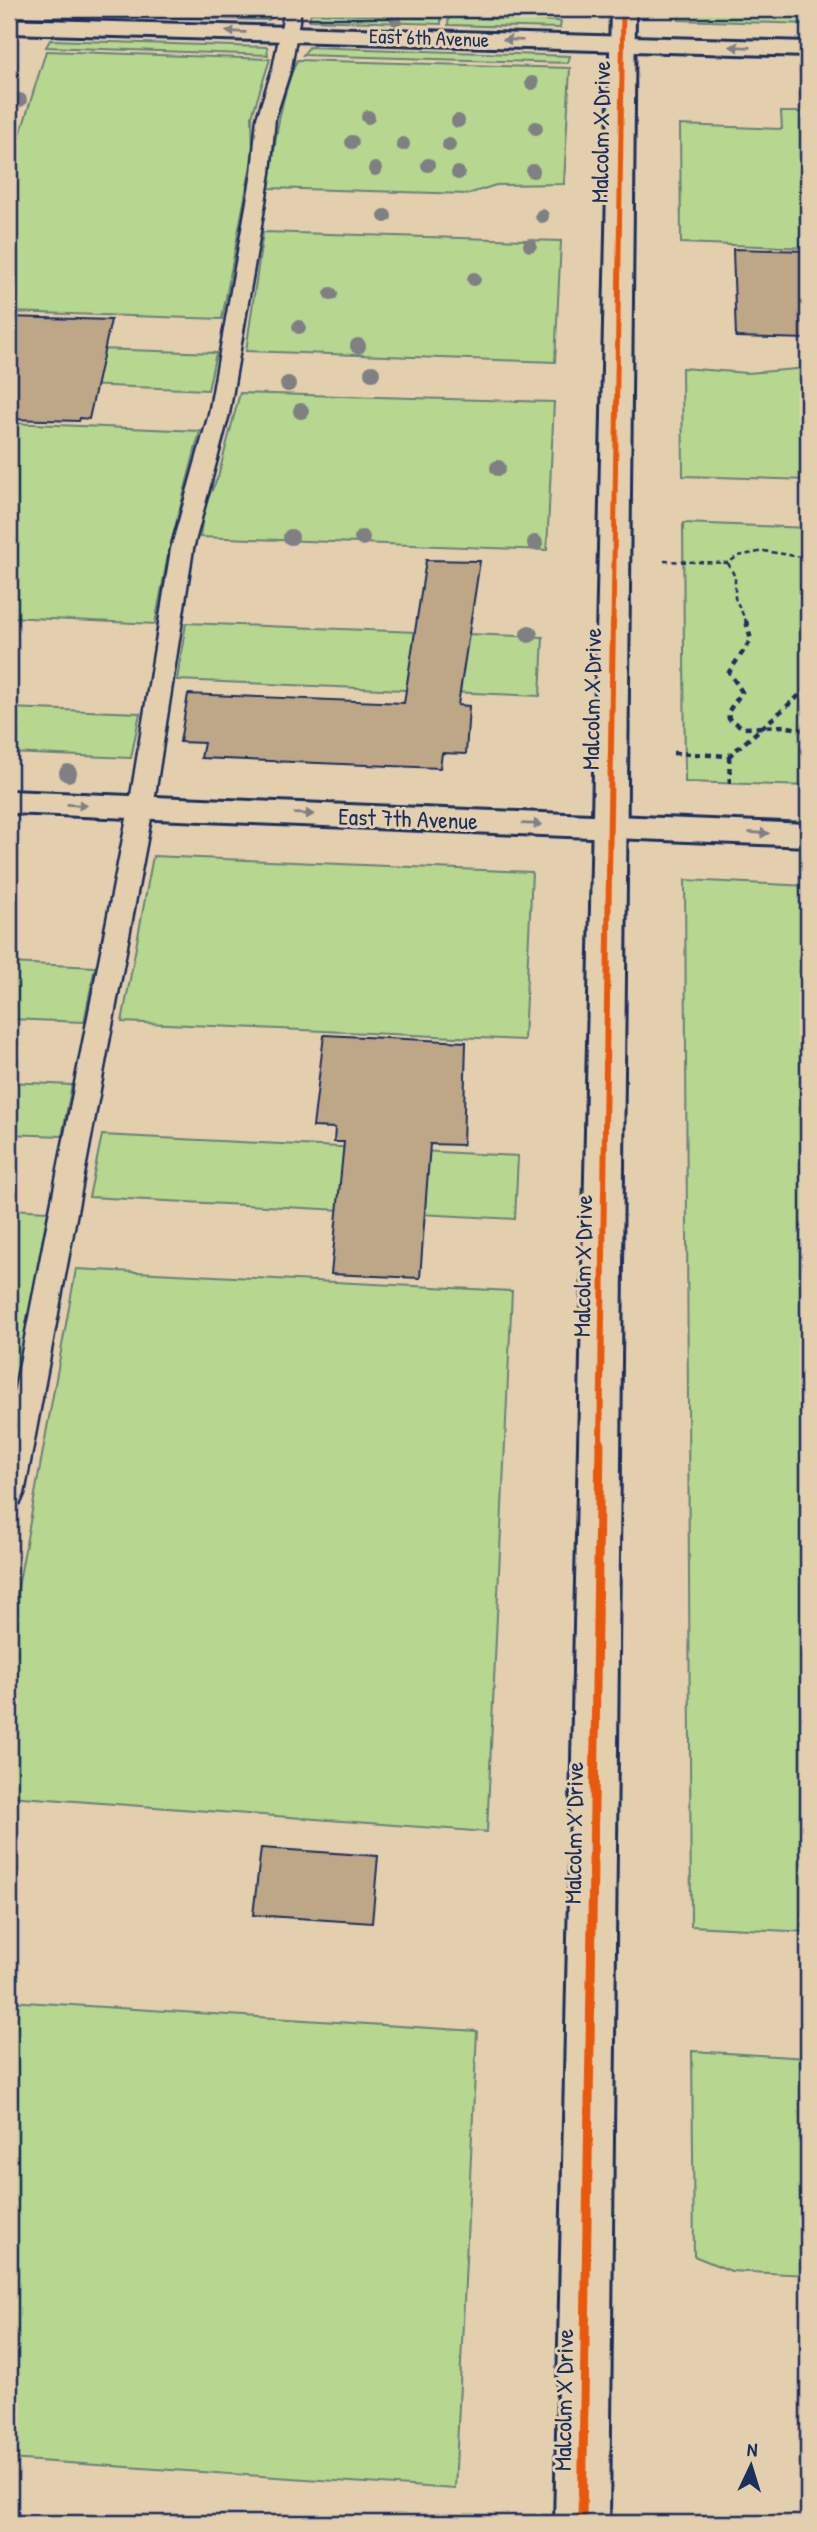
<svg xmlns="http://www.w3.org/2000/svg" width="817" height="2532" viewBox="0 0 817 2532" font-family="'Patrick Hand',sans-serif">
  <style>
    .green { fill: #b7d68f; stroke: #698276; stroke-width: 2 }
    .building { fill: #bea786; stroke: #1b2f5e; stroke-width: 2 }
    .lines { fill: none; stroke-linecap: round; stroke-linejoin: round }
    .service-casing { stroke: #1b2f5e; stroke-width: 5 }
    .minor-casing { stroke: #1b2f5e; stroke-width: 6 }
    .tertiary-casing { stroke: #1b2f5e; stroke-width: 6 }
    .path-far1 { stroke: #1b2f5e; stroke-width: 2.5; stroke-dasharray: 5 3.5; stroke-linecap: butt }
    .path { stroke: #1b2f5e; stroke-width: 4.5; stroke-dasharray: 6 5; stroke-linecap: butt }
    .service { fill: #e3cfad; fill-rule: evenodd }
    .minor { fill: #e3cfad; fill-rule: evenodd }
    .tertiary { fill: #e3cfad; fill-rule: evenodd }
    .cycleway-far2-casing { stroke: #e3cfad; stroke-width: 8 }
    .cycleway-far1-casing { stroke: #e3cfad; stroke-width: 10 }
    .cycleway-casing { stroke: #e3cfad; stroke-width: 13 }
    .cycleway-far2 { stroke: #e8590c; stroke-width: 5 }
    .cycleway-far1 { stroke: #e8590c; stroke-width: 6 }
    .cycleway { stroke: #e8590c; stroke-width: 9 }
    .tree { fill: #7e8084 }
    .oneway { fill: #7f7f86 }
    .labels { text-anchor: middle; stroke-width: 6; stroke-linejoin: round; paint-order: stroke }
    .far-street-label { font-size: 21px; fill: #1b2f5e; stroke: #e3cfad }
    .street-label { font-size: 24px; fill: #1b2f5e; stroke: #e3cfad }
  </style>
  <rect width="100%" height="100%" fill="#e3cfad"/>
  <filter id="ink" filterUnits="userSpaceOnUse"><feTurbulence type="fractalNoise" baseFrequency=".0143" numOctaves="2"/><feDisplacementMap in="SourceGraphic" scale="14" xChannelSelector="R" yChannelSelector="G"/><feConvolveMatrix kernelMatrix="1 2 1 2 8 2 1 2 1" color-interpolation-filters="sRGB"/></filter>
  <g filter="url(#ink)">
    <g class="green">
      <polygon points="58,9 274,12 276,15 268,20 57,14"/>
      <polygon points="679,9 808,9 808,24 679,20"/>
      <polygon points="311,13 441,18 441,24 309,20"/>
      <polygon points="449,17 558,21 561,22 560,28 448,25"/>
      <polygon points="50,40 267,47 268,55 46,47"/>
      <polygon points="309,47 570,56 568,63 303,55"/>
      <polygon points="46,51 270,59 252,116 253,154 222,319 9,312 9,171"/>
      <path d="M297,60L570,68L564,184L496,185L468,194L269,188C275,145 279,100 297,60Z"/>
      <polygon points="781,112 808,112 808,248 681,243 680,125 782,129"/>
      <polygon points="263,232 561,241 555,362 246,351"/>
      <polygon points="9,346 216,353 208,390 9,382"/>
      <polygon points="682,368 747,373 808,368 808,480 683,476"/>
      <polygon points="240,393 554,402 547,550 200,537 204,507 218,477"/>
      <polygon points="9,423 200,431 168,555 155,624 9,617"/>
      <polygon points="683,523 808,528 808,786 685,782"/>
      <polygon points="186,623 543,637 540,696 177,680"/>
      <polygon points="9,708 140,713 131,758 9,753"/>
      <polygon points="153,856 532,872 524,1040 122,1022"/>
      <polygon points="685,880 808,886 808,1932 691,1926"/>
      <polygon points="9,963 95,967 84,1022 9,1019"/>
      <polygon points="9,1082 72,1085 62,1136 9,1134"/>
      <polygon points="102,1135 518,1156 515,1219 89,1197"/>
      <polygon points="9,1209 48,1211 15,1389 9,1389"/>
      <polygon points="76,1269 512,1291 487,1832 9,1796 9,1637"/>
      <polygon points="9,2001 477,2031 455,2489 9,2459"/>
      <polygon points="692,2051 808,2058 808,2275 731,2271 694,2256"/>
    </g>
    <g class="building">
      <polygon points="733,249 808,251 808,339 736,337"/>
      <polygon points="9,317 111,320 89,419 80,418 79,421 9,419"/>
      <polygon points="426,560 480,561 458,705 469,706 466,754 442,753 440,768 342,764 201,758 204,743 180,742 188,694 404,703"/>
      <polygon points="324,1035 466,1042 463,1145 430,1144 420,1278 331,1274 344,1142 334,1142 335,1128 313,1127"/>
      <polygon points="261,1848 378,1856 372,1923 253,1915"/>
    </g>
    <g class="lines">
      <g class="service-casing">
        <polygon id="service" points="285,9 301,9 291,68 275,118 270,173 229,414 193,549 153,808 24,1494 20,1503 9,1506 9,1419 129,808 171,549 209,414 252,173 257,118 273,68"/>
      </g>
      <g class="minor-casing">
        <g id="minor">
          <polygon points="9,19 808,42 808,56 9,33"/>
          <polygon points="9,791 808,824 808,846 9,813"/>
        </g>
      </g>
      <g class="tertiary-casing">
        <polygon id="tertiary" points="611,9 635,9 609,2523 555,2523"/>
      </g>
      <g class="path-far1">
        <polyline points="664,561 728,563 738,556 764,551 808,558"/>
        <polyline points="728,563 735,577 735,598 747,623"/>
      </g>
      <g class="path">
        <polyline points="746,621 751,640 729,672 742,692 728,712 729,719 744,728 784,726 808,731"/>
        <polyline points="673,753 729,756 808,688"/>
        <polyline points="729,756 730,786"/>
      </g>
      <use href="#service" class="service"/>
      <use href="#minor" class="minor"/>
      <use href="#tertiary" class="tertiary"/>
      <g class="cycleway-far2-casing">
        <polyline id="cycleway-far2" points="613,623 623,9"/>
      </g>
      <g class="cycleway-far1-casing">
        <polyline id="cycleway-far1" points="600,1446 613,621"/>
      </g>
      <g class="cycleway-casing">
        <polyline id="cycleway" points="582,2523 600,1444"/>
      </g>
      <use href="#cycleway-far2" class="cycleway-far2"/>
      <use href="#cycleway-far1" class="cycleway-far1"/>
      <use href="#cycleway" class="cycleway"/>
    </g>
    <g class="tree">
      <circle cx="396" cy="20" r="6"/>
      <circle cx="532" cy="83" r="7"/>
      <circle cx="20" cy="100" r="7"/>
      <circle cx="368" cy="117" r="7"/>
      <circle cx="458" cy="121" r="7"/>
      <circle cx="536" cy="128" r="7"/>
      <circle cx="352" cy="142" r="7"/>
      <circle cx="403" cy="144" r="7"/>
      <circle cx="449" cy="145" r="7"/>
      <circle cx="428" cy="165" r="7"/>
      <circle cx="375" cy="169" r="7"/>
      <circle cx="533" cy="171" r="7"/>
      <circle cx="458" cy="173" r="7"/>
      <circle cx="385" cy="216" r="7"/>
      <circle cx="542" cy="216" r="7"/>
      <circle cx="530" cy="245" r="7"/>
      <circle cx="474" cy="279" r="7"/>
      <circle cx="331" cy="294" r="7"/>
      <circle cx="299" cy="327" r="7"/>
      <circle cx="358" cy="346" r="8"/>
      <circle cx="372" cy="373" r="8"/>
      <circle cx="288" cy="384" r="8"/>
      <circle cx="301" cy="411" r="8"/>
      <circle cx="498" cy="468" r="8"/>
      <circle cx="291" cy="537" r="8"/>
      <circle cx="362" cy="538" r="8"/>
      <circle cx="535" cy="543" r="8"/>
      <circle cx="529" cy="634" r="9"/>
      <circle cx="68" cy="773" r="9"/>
    </g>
    <defs><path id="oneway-solid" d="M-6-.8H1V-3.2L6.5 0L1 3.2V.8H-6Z" transform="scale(1.75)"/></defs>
    <g class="oneway">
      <use href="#oneway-solid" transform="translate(236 32) rotate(-178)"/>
      <use href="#oneway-solid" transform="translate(513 40) rotate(-178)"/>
      <use href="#oneway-solid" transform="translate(740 47) rotate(-178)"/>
      <use href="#oneway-solid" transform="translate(77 805) rotate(3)"/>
      <use href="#oneway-solid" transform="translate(304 814) rotate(2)"/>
      <use href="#oneway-solid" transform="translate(532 824) rotate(2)"/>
      <use href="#oneway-solid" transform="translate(759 833) rotate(3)"/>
    </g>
  </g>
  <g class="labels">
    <g class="far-street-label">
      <text transform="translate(429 38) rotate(2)" y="7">East 6th Avenue</text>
    </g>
    <g class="street-label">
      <text transform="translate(601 132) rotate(-89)" y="8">Malcolm X Drive</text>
      <text transform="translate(592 699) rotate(-89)" y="8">Malcolm X Drive</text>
      <text transform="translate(408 819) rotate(2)" y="8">East 7th Avenue</text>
      <text transform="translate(583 1266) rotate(-89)" y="8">Malcolm X Drive</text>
      <text transform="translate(574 1833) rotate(-89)" y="8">Malcolm X Drive</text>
      <text transform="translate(564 2400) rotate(-89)" y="8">Malcolm X Drive</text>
    </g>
  </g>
  <rect width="817" height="2532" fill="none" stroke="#e3cfad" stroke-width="35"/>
  <rect x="18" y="18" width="782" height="2497" fill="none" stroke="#1b2f5e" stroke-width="2.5" filter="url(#ink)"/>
  <g transform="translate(751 2466) rotate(4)" stroke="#e3cfad" stroke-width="5" paint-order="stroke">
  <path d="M0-5L12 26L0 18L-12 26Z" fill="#1b2f5e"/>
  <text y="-10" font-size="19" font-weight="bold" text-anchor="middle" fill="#1b2f5e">N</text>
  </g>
</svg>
